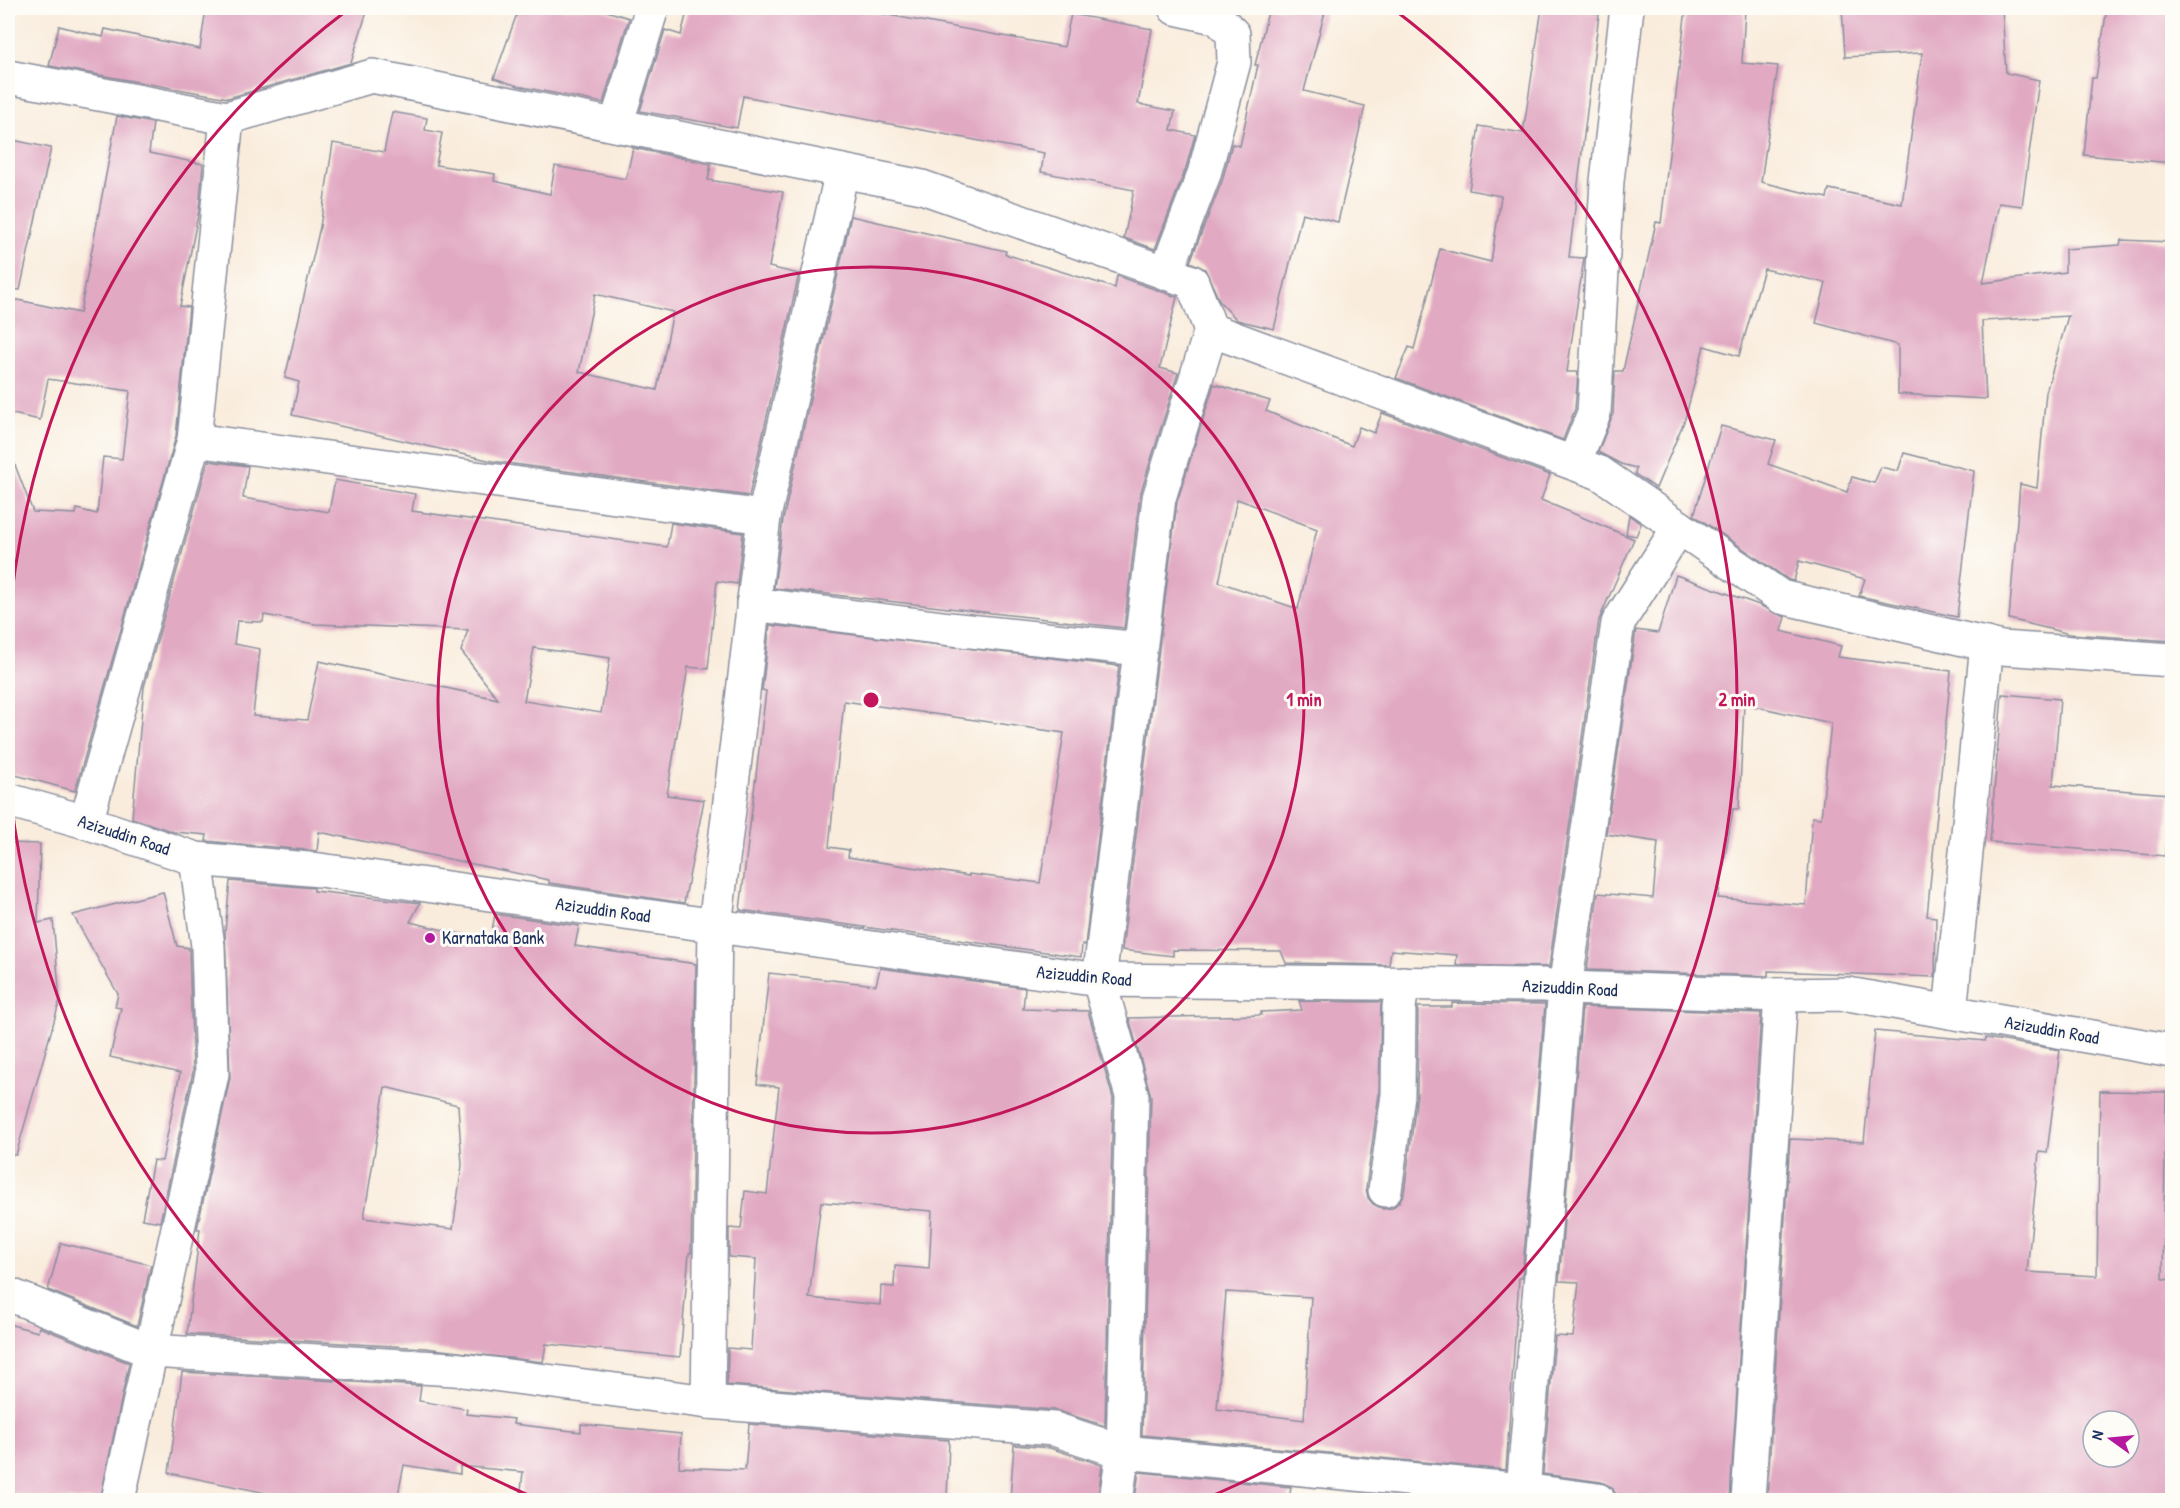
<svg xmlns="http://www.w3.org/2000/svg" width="2180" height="1508" viewBox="0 0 2180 1508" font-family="'Patrick Hand',sans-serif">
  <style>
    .building { fill: #e1a9c2; fill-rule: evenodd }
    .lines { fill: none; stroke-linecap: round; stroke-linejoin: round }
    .minor-casing { stroke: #8a8e9d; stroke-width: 36 }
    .minor { stroke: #fff; stroke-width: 33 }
    .ring { fill: none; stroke: #c2185b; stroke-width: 3 }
    .poi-dot { fill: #b5179e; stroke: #fdfcf7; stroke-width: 2 }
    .labels { text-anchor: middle; stroke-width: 6; stroke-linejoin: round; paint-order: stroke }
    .street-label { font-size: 18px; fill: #1b2f5e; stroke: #fdfcf7 }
    .poi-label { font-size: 18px; fill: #1b2f5e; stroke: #fdfcf7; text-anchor: start }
    .centre { fill: #c2185b; stroke: #fdfcf7; stroke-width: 3 }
    .ring-label { font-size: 18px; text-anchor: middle; font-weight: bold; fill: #c2185b; stroke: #fdfcf7; stroke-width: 6; stroke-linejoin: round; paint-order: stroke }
  </style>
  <rect width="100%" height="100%" fill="#fdfcf7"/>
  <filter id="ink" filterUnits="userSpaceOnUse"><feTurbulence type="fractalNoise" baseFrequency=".0167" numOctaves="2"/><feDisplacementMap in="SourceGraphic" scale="12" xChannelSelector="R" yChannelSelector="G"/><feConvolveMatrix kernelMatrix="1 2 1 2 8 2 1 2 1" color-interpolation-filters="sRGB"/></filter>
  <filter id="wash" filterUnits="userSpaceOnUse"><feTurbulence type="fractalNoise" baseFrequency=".008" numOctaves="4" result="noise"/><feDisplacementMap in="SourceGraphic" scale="24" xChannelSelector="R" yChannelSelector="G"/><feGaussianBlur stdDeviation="1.35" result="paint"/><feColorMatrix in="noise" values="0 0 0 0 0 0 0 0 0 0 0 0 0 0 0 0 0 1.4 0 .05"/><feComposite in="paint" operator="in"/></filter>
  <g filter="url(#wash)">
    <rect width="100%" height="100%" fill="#f9ecdc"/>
    <g id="blocks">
      <g class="building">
        <polygon points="206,8 368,8 351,63 228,98 49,66 59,26 103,37 105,29 200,49"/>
        <polygon points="519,8 597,8 629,18 603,103 518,86 494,78"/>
        <polygon points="688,8 850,8 1064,47 1071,14 1152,29 1138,104 1175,111 1171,130 1195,135 1186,168 1155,249 1124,238 1134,190 1041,172 1044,153 743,96 737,128 640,111 665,30 681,35"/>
        <polygon points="1269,8 1326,8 1304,91 1365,106 1338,222 1302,213 1274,329 1237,320 1220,302 1205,269 1190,262 1222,181 1232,144 1240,146 1258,65 1255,65"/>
        <polygon points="1542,8 1563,8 1599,14 1569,257 1584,258 1567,372 1578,372 1575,409 1563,440 1396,378 1409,347 1414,349 1440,249 1491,262 1501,196 1469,190 1479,126 1523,133"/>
        <polygon points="1686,8 1745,9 1742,63 1778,66 1761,182 1827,198 1829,189 1902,204 1922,53 1845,57 1842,8 2002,8 2006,73 2039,80 2022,206 1999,203 1983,283 2065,272 2065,249 2120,245 2121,240 2172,242 2172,641 2070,634 2009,619 2020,484 2037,488 2046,392 2068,316 1982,321 1986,399 1898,394 1898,345 1816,323 1826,283 1764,269 1739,356 1704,346 1685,419 1656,488 1635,474 1636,468 1621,464 1598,452 1613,414 1615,371 1623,371 1656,222 1661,223"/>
        <polygon points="2107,8 2172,8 2172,163 2084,155 2092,78 2096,78"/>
        <path d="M392,112L427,118L425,130L442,133L436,165L495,174L494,181L550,194L555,166L626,179L633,148L711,164L708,180L783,192L769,267L799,274L749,496L492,461L292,415L299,382L285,378L320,227L333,143L384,152ZM595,294L673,312L657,390L579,372Z"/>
        <polygon points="117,116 153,123 149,153 203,164 199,210 180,306 189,307 176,436 75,791 8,773 8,453 10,452 33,512 76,514 77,509 97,514 103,457 122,459 130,391 48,379 40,420 8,413 8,298 80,313"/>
        <polygon points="8,139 51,148 20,290 8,289"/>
        <polygon points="851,216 1006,251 1005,254 1115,288 1117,276 1177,297 1160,368 1178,373 1140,495 1124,628 774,588 783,520"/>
        <path d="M1214,384L1270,401L1266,411L1352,446L1359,427L1374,433L1382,413L1550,475L1541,500L1634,539L1599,620L1549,967L1456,965L1457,955L1391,950L1389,965L1286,963L1281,951L1173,950V956L1122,950L1177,502ZM1237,499L1317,529L1298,609L1219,582Z"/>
        <polygon points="1721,426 1776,440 1768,464 1847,492 1852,477 1874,483 1881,467 1898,471 1904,453 1974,471 1957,617 1859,596 1865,579 1799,561 1794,581 1789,580 1694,515"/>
        <path d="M208,461L248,466L243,498L329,512L335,480L415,494L412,511L667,547L671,523L743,533L737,584L717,581L708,669L688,667L667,795L704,800L684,903L549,883V880L319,832L317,851L206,841L207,835L174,832L132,818L144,687ZM264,615L315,624L468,630L461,651L498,699L319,661L307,720L253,716L260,649L234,644L237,621L263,622ZM534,648L610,658L601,713L524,701Z"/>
        <polygon points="1629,515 1641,524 1636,536 1626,534"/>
        <path d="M1676,575L1759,605L1785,617L1781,631L1841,646L1838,657L1951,671L1927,916L1936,917L1935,977L1768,971V976L1587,970L1598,893L1653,898L1658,842L1606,834L1636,630L1658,633ZM1744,704L1831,723L1821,818L1812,817L1806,905L1718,898L1733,809H1739Z"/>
        <path d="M770,625L1119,666L1085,945L1082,944L1081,957L740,910L766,691L762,690ZM844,701L1064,733L1040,883L969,874V876L848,857L849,850L829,847Z"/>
        <polygon points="2002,694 2060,699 2053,785 2170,794 2165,856 1990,842"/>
        <polygon points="8,843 40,844 38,923 53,920 60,1000 16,1155 8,1154"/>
        <path d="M230,881L314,888V891L420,903L410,922L490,941L495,914L579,926L575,946L696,964L691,1253H689L680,1357L546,1344L543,1362L425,1348L187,1334L200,1229H197L230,1078L225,931ZM385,1087L458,1105L462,1165L453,1229L364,1218Z"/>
        <polygon points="163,892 177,946 189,948 193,1072 160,1222 142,1219 153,1160 162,1161 180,1073 110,1057 121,1008 115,1007 118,994 73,915"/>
        <path d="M880,968L1025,988L1023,1009L1088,1011L1113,1098L1105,1426L1055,1410L727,1385L728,1348L751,1350L756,1259L729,1257V1228L741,1229L745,1191L767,1194L779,1087L757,1084L769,973L876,985ZM821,1202L932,1211L929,1269L895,1266L894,1287L881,1286L880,1305L809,1298Z"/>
        <path d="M1299,1001L1381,1002L1379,1094L1366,1188L1368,1198L1373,1204L1383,1209L1392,1208L1399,1202L1404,1193L1417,1095L1418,1007H1452V1003L1545,1004L1522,1278H1519L1506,1470L1142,1435L1151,1096L1129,1018L1261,1015V1012L1302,1010ZM1226,1292L1311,1297L1304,1420L1217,1409Z"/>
        <polygon points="1582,1007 1761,1013 1730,1500 1690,1500 1616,1494 1610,1486 1601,1482 1543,1474 1555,1336 1573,1337 1579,1282 1559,1281"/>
        <path d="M1875,1031L1985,1041L1986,1038L2060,1050L2047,1153L2039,1152L2027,1272L2097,1276L2100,1091L2166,1092L2163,1279L2172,1280V1500H1767L1790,1139L1864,1142ZM2093,1421H2129V1457H2093Z"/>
        <polygon points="61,1243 151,1265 137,1326 48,1290"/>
        <polygon points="8,1324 38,1332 39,1327 129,1363 100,1500 23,1500 24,1495 8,1491"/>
        <polygon points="182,1372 421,1386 419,1401 467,1409 466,1414 514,1419 513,1424 581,1432 581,1424 681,1434 679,1467 745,1470 749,1424 949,1440 947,1500 520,1500 523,1472 460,1466 460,1474 404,1465 397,1500 280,1500 281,1496 169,1473"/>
        <polygon points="1014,1445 1050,1448 1102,1465 1098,1500 1010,1500"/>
        <polygon points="1139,1472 1291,1487 1289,1500 1135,1500"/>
      </g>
    </g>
  </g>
  <g filter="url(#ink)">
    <use href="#blocks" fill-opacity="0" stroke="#8a8e9d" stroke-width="1.5"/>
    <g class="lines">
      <g class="minor-casing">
        <g id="minor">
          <polyline points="8,77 227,118 372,76 922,187 1192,282 1211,330 1600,473 1781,597 2002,648 2172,660"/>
          <polyline points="616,125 652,8"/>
          <polyline points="1166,273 1204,174 1234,62 1233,34 1218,18 1175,8"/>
          <polyline points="194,440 764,517"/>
          <polyline points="1574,463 1594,413 1607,181 1627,8"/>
          <polyline points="753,604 951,629 1140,649"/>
          <polyline points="8,800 86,822 196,859 320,870 1099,980 1544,985 1565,988 1781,995 1848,994 2172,1051"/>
          <polyline points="86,822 194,440 227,118"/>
          <polyline points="1950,1012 1987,644"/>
          <polyline points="1385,1190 1398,1095 1399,1007 1403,983"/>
          <polyline points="8,1294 150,1351 454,1369 708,1402 1054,1429 1123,1452 1523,1490 1598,1500"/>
          <polyline points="708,1402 715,926 764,517 842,171"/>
          <polyline points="1523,1490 1565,988 1618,623 1679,527"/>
          <polyline points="118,1500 212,1074 208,946 196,859"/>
          <polyline points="1116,1500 1123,1452 1132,1096 1099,980 1159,498 1211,330"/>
          <polyline points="1748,1500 1781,995"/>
        </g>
      </g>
      <use href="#minor" class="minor"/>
    </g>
  </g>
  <g class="ring">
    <circle cx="871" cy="700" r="433"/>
    <path d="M540 1500A866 866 0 0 1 8 768M8 632A866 866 0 0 1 350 8M1392 8A866 866 0 0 1 1202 1500"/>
  </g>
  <circle class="poi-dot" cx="430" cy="938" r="6"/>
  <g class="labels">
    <g class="street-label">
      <text transform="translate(124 835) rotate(18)" y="6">Azizuddin Road</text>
      <text transform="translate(603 910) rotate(8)" y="6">Azizuddin Road</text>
      <text transform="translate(1084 976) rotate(5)" y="6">Azizuddin Road</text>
      <text transform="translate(1570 988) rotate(3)" y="6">Azizuddin Road</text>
      <text transform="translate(2052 1030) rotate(10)" y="6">Azizuddin Road</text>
    </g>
    <g class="poi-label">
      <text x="442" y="944">Karnataka Bank</text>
    </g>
  </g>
  <circle cx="871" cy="700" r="9" class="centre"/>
  <g class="ring-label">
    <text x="1304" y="706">1 min</text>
    <text x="1737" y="706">2 min</text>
  </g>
  <rect width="2180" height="1508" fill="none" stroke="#fdfcf7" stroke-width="30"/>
  <g transform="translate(2111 1439) rotate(285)"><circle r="28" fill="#fdfcf7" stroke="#a3aaba" stroke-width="1.5"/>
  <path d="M0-4.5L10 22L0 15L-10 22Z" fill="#b5179e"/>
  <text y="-9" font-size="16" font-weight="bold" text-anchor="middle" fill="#1b2f5e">N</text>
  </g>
</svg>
